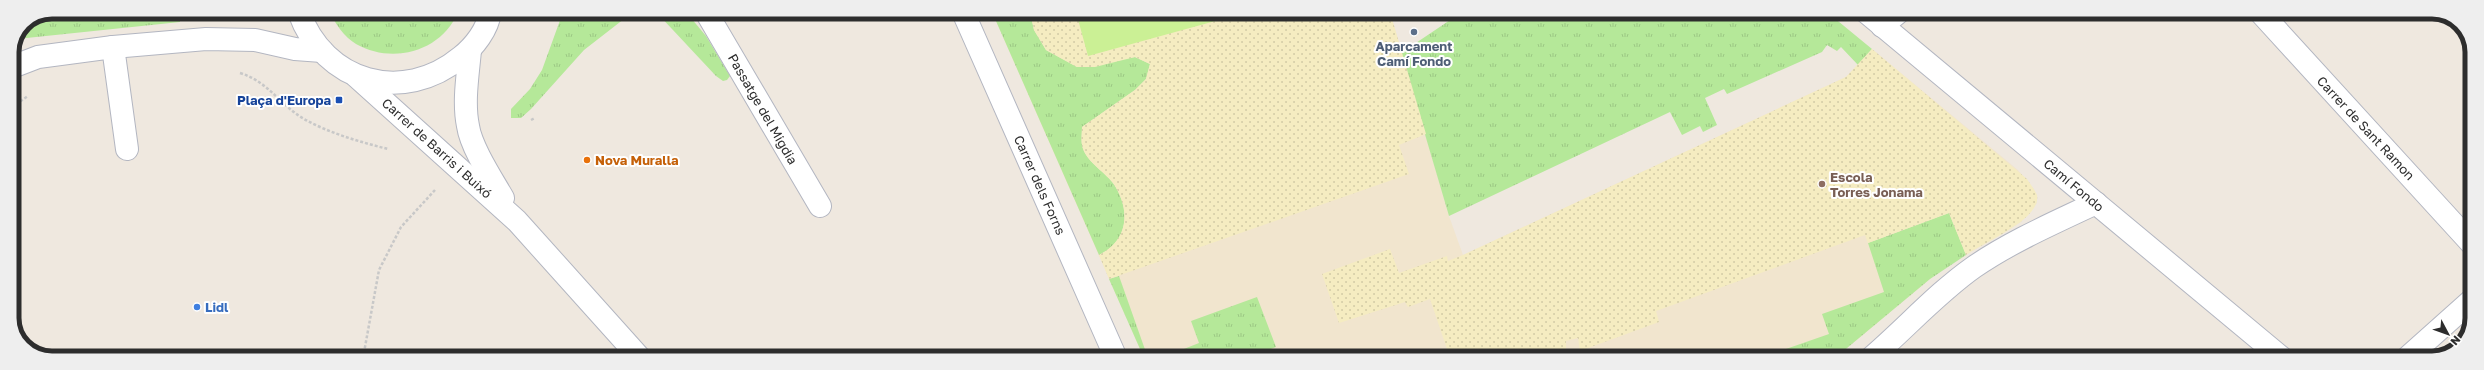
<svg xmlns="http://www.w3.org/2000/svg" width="2484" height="370" viewBox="0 0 2484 370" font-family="'Golos Text',sans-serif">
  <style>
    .education { fill: #f1e5ce }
    .grass { fill: url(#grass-tufts) }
    .sand { fill: url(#sand-dots) }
    .pitch { fill: #cbf095 }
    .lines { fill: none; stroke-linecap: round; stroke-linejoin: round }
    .lane-casing { stroke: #b3b6c1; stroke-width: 24 }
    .street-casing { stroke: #b3b6c1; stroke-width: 24 }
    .secondary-casing { stroke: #b3b6c1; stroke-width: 24 }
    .path { stroke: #c8c8c8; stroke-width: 2.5; stroke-dasharray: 3 2; stroke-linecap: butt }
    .lane { stroke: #fff; stroke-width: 22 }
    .street { stroke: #fff; stroke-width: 22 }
    .secondary { stroke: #fff; stroke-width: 22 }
    .service-dot { fill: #5c6f8a; stroke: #fff; stroke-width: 1.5 }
    .transit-dot { fill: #1a4fb4; stroke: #fff; stroke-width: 1.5 }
    .food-dot { fill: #e8710a; stroke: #fff; stroke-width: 1.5 }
    .education-dot { fill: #8d6e63; stroke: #fff; stroke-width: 1.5 }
    .shop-dot { fill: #3f7fe0; stroke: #fff; stroke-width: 1.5 }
    .labels { text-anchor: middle; stroke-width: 4; stroke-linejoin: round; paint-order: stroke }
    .service-label { font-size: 13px; font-weight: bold; fill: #4e5e75; stroke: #fff }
    .transit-label { font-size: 13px; font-weight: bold; fill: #164399; stroke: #fff; text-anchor: end }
    .street-label { font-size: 13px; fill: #2d2d2d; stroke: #fff }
    .food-label { font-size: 13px; font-weight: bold; fill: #c56008; stroke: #fff; text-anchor: start }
    .education-label { font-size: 13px; font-weight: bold; fill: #785e54; stroke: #fff; text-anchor: start }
    .shop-label { font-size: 13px; font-weight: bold; fill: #366cbe; stroke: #fff; text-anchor: start }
    .rim { fill: none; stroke: #2d2d2d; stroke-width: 5 }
  </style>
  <defs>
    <pattern id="grass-tufts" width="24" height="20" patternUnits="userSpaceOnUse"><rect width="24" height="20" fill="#b5e899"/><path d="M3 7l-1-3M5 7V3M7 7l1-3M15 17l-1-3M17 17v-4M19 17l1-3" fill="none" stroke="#9cc784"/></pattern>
    <pattern id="sand-dots" width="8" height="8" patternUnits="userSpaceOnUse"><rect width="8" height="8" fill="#f5ecc1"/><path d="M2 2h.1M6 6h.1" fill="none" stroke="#d2cba6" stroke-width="1.8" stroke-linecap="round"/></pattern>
  </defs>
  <rect width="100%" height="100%" fill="#efe8df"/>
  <polygon class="education" points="992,12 1390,12 1449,216 1463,255 1846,77 1872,49 2018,170 2034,189 2037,203 2021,222 1942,269 1835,358 1144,358"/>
  <g class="grass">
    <polygon points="121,12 180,12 180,22 17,39 24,24"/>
    <path d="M329,12H458C442,51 393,65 356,44C344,37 336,24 329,12Z"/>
    <polygon points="563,12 633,12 584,50 531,109 521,118 511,118 511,109 530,89 542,70"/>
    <polygon points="686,12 706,36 730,76 727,80 723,81 716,76 657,13"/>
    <path d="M992,12H1030L1034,30L1046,50L1077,67L1135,57L1150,64L1146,79L1135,90L1082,127C1082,132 1081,140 1082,145C1085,161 1104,171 1113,183C1131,209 1129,241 1099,255Z"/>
    <polygon points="1462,12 1827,12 1872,49 1858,65 1841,47 1837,51 1827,45 1822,52 1727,94 1724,89 1705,98 1717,125 1703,132 1700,126 1682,135 1670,112 1449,216 1401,53"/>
    <polygon points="1949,213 1966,255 1930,279 1835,358 1760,358 1829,334 1822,314 1884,292 1868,243"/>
    <polygon points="1119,276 1148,358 1144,358 1109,279"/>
    <polygon points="1257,297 1276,347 1247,358 1161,358 1199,343 1191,321"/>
  </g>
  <g class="sand">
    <path d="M1030,12H1390L1426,134L1399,145L1409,174L1109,279L1099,255C1129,240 1131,209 1113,183C1104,171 1085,161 1082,145C1081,140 1082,132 1082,127L1135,90L1146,79L1150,64L1135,57L1095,67H1077L1046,50L1034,30Z"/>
    <path d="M1872,49L2027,179C2030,184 2035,190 2037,195C2042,219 1982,243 1966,255L1949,213L1868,243L1865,235L1656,311L1659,322L1580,351L1578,338L1566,341V358H1431L1448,352L1430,299L1408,307L1405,302L1339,323L1322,274L1390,249L1399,273L1447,256L1448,261L1463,255L1846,77Z"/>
  </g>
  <polygon class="pitch" points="1076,12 1248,12 1088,56"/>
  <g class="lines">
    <g class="lane-casing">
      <polyline id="lane" points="113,47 127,149"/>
    </g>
    <g class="street-casing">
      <g id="street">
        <polyline points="706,12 820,206"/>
        <polyline points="963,12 1116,358"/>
        <polyline points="1866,12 2282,358"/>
        <polyline points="2260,12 2472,244"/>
        <polyline points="1882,26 1899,12"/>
        <path d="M1871,358C1906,328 1937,293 1974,267C2012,241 2054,223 2096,203"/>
        <polyline points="2407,358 2472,300"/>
      </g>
    </g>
    <g class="secondary-casing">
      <g id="secondary">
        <path d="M299,12C324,83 403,105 461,57C474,47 488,29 490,12"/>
        <path d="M470,50C468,74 463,102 468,126C471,147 492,179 503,198"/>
        <polyline points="12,67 38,57 113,47 206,39 255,40 295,49 322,51"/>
        <polyline points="356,76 517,221 640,358"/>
      </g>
    </g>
    <g class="path">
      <path d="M240,73C269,82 280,105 304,119C329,133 360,142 388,149"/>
      <polyline points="12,107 28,96"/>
      <polyline points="531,120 535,118"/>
      <polyline points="363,358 379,270 401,227 435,190"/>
    </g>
    <use href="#lane" class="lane"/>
    <use href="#street" class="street"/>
    <use href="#secondary" class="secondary"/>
  </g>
  <circle class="service-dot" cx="1414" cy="32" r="4"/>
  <rect class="transit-dot" x="335" y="96" width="8" height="8" rx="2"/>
  <circle class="food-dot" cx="587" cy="160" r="4"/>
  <circle class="education-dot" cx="1822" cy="184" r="4"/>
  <circle class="shop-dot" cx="197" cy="307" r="4"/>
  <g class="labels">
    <g class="service-label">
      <text x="1414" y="51">Aparcament<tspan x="1414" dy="15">Camí Fondo</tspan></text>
    </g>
    <g class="transit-label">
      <text x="331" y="105">Plaça d'Europa</text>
    </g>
    <g class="street-label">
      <text transform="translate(763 109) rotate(60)" y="5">Passatge del Migdia</text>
      <text transform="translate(2366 128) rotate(47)" y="5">Carrer de Sant Ramon</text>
      <text transform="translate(437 148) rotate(42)" y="5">Carrer de Barris i Buixó</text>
      <text transform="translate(1040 185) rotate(66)" y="5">Carrer dels Forns</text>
      <text transform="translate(2074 185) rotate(40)" y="5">Camí Fondo</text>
    </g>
    <g class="food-label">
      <text x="595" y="165">Nova Muralla</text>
    </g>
    <g class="education-label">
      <text x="1830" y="182">Escola<tspan x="1830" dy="15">Torres Jonama</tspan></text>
    </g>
    <g class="shop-label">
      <text x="205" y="312">Lidl</text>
    </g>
  </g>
  <path d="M0 0H2484V370H0ZM52 19H2432A33 33 0 0 1 2465 52V318A33 33 0 0 1 2432 351H52A33 33 0 0 1 19 318V52A33 33 0 0 1 52 19Z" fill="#eee" fill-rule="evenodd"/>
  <path class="rim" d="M52 19H2432A33 33 0 0 1 2465 52V318A33 33 0 0 1 2432 351H52A33 33 0 0 1 19 318V52A33 33 0 0 1 52 19Z"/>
  <g transform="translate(2448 334) rotate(131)" stroke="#ffffff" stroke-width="3" paint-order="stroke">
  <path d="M0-3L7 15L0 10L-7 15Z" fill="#2d2d2d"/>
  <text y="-6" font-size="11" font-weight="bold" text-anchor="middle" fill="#2d2d2d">N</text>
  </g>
</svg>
